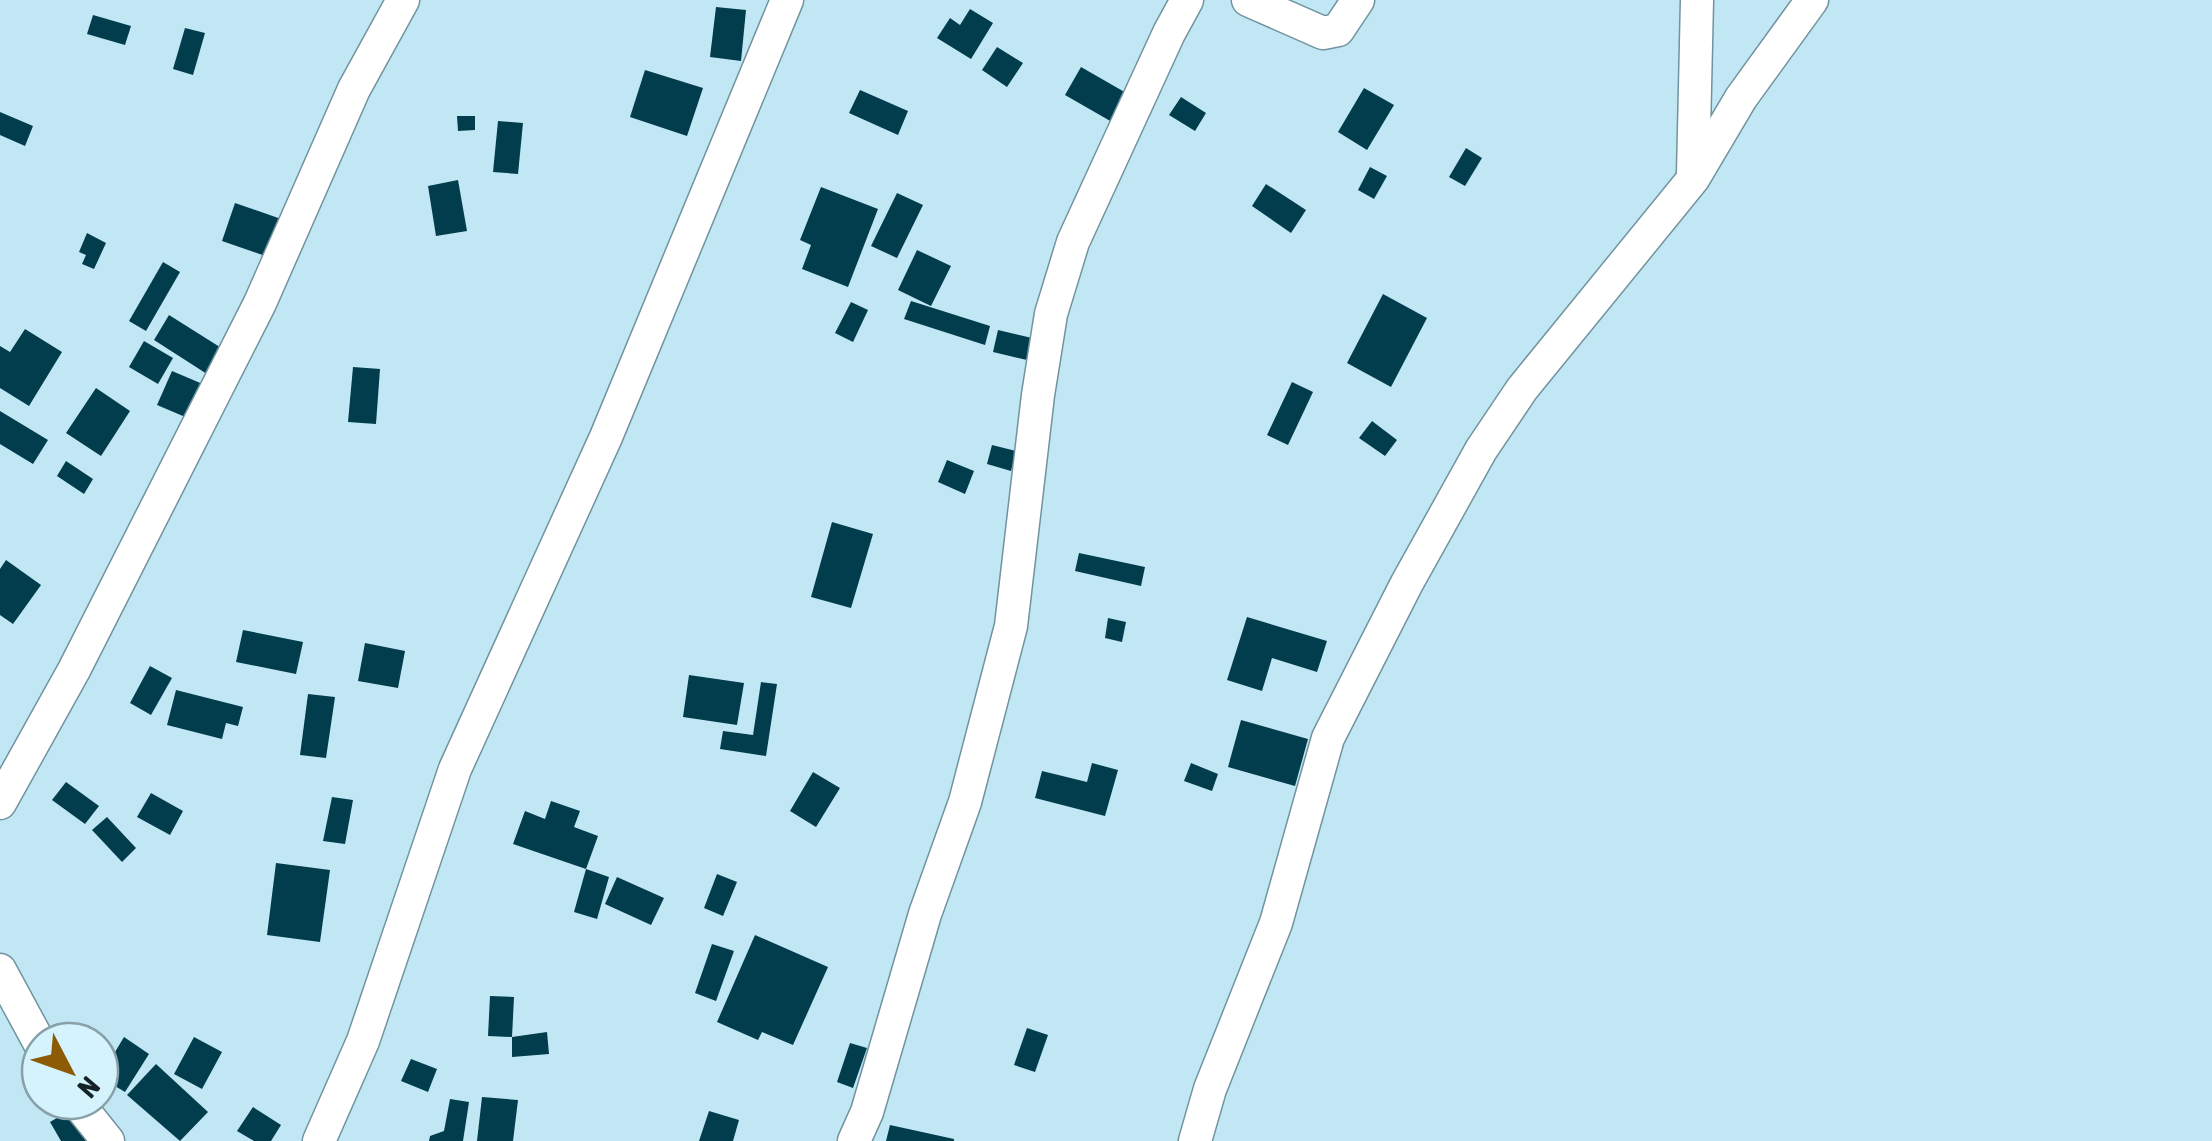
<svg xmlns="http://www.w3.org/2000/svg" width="2212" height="1141" viewBox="0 0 2212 1141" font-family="'Asap Condensed',sans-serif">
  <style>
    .building { fill: #013d4c }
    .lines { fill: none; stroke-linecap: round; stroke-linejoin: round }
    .minor-casing { stroke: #71939f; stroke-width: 35 }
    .minor { stroke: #fff; stroke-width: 32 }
  </style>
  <rect width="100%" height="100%" fill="#c2e7f4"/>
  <g class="building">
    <polygon points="716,7 746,10 741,61 710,57"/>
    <polygon points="970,9 993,23 971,59 937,38 950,18 960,25"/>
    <polygon points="93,15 131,26 125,45 87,34"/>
    <polygon points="185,28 205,33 193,75 173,69"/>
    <polygon points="997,47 1023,63 1007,87 982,70"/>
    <polygon points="1081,67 1128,94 1112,122 1065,95"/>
    <polygon points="645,70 703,88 687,136 630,117"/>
    <polygon points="1364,88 1394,105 1367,150 1338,132"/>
    <polygon points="860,90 908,111 898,135 849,113"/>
    <polygon points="1181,97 1206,113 1195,131 1169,115"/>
    <polygon points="0,112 33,126 25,146 0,135"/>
    <polygon points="457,116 475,116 475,130 458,131"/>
    <polygon points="498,121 523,123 518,174 493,172"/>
    <polygon points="1466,148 1482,158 1465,186 1449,177"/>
    <polygon points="1370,167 1387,176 1374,199 1358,190"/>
    <polygon points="458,180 467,231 436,236 428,186"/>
    <polygon points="1266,184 1306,210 1291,233 1252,206"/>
    <polygon points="821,187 878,209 848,287 802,269 811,245 800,240"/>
    <polygon points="897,193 923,205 897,258 871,246"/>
    <polygon points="235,203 284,220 271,258 222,241"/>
    <polygon points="87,233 106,243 94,269 82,264 86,255 79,252"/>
    <polygon points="917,250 951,266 931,306 898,290"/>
    <polygon points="163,262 180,272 146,331 129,321"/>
    <polygon points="1383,294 1427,318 1391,387 1347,363"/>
    <polygon points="911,301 990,326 985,345 904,319"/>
    <polygon points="851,302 868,310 853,342 835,333"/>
    <polygon points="169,315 223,349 207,374 154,340"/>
    <polygon points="25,329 62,352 29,406 0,388 0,346 10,352"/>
    <polygon points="998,330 1032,338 1027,360 993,352"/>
    <polygon points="144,341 173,358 158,384 129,367"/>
    <polygon points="353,367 380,369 376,424 348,422"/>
    <polygon points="172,371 205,385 190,419 157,405"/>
    <polygon points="1292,382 1313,392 1288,445 1267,435"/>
    <polygon points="96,388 130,411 101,456 66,433"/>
    <polygon points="0,411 48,440 33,464 0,444"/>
    <polygon points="1372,421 1397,440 1385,456 1359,438"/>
    <polygon points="992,445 1016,451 1011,471 987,464"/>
    <polygon points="947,460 974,471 965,494 938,482"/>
    <polygon points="66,461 93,479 84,494 57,476"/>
    <polygon points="832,522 873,534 851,608 811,597"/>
    <polygon points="1079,553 1145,567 1141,586 1075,571"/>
    <polygon points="6,560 41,585 13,624 0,615 0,569"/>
    <polygon points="1247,617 1327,641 1317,672 1272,658 1262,691 1227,680"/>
    <polygon points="1108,618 1126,622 1122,642 1105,638"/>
    <polygon points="243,630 303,642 296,674 236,662"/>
    <polygon points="365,643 405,651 398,688 358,681"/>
    <polygon points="150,666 172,678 151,715 130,703"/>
    <polygon points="689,675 744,683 737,725 683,717"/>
    <polygon points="761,682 777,684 766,756 720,749 723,731 753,735"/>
    <polygon points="176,690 243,707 238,726 226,723 222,739 167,725"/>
    <polygon points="308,694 335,697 326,758 300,755"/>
    <polygon points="1241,720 1308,739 1295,786 1228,767"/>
    <polygon points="1092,763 1118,770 1105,816 1035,798 1042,771 1087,782"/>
    <polygon points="1191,763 1218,774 1212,791 1184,781"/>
    <polygon points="813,772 840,788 816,827 790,811"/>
    <polygon points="66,782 99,806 85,824 52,800"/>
    <polygon points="151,793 183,811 170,835 137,817"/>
    <polygon points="332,797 353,800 345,844 323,841"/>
    <polygon points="551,801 580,811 574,827 598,836 586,869 513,844 525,811 545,819"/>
    <polygon points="107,817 136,848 122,862 92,830"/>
    <polygon points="276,863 330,870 320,942 267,935"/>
    <polygon points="586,869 609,877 597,919 574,912"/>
    <polygon points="717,874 737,882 723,916 704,908"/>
    <polygon points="617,877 664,898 651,925 605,904"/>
    <polygon points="755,935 828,967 793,1045 762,1032 758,1040 717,1022"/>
    <polygon points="712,944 734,951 716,1001 695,993"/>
    <polygon points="490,996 514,997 512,1037 488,1036"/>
    <polygon points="1027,1028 1048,1035 1035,1072 1014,1065"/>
    <polygon points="547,1032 549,1054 512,1057 512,1037"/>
    <polygon points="124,1037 149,1054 125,1092 100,1077"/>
    <polygon points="194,1037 222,1052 202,1089 174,1074"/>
    <polygon points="850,1043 867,1048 853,1088 837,1082"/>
    <polygon points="411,1059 437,1069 428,1092 401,1081"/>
    <polygon points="156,1064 208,1112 180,1141 127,1095"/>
    <polygon points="482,1097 518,1100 513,1141 477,1141"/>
    <polygon points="450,1099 469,1102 463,1141 429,1141 430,1136 444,1131"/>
    <polygon points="253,1107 281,1125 271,1141 254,1141 237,1131"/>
    <polygon points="74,1108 94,1141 61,1141 50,1122"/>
    <polygon points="709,1111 739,1120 733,1141 699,1141"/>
    <polygon points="890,1125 954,1139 954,1141 886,1141"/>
  </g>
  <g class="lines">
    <g class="minor-casing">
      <g id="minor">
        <polyline points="1248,0 1323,33 1338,30 1358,0"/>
        <polyline points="1693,175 1697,0"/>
        <polyline points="0,803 74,670 260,303 354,89 403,0"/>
        <polyline points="0,970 40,1044"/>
        <polyline points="76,1101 108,1141"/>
        <polyline points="319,1141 363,1041 455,769 606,437 787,0"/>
        <polyline points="854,1141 867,1112 925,914 965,802 1011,626 1038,395 1051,314 1073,242 1169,33 1187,0"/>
        <polyline points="1195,1141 1210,1089 1276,923 1328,738 1407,583 1481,450 1522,389 1693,179 1741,98 1812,0"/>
      </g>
    </g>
    <use href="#minor" class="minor"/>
  </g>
  <g transform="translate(70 1071) rotate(131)"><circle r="48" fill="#d5f3fd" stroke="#88a0a7" stroke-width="2.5"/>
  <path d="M0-8L18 38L0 25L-18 38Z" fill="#8d5a06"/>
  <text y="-15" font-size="28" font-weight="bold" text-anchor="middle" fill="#152327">N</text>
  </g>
</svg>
